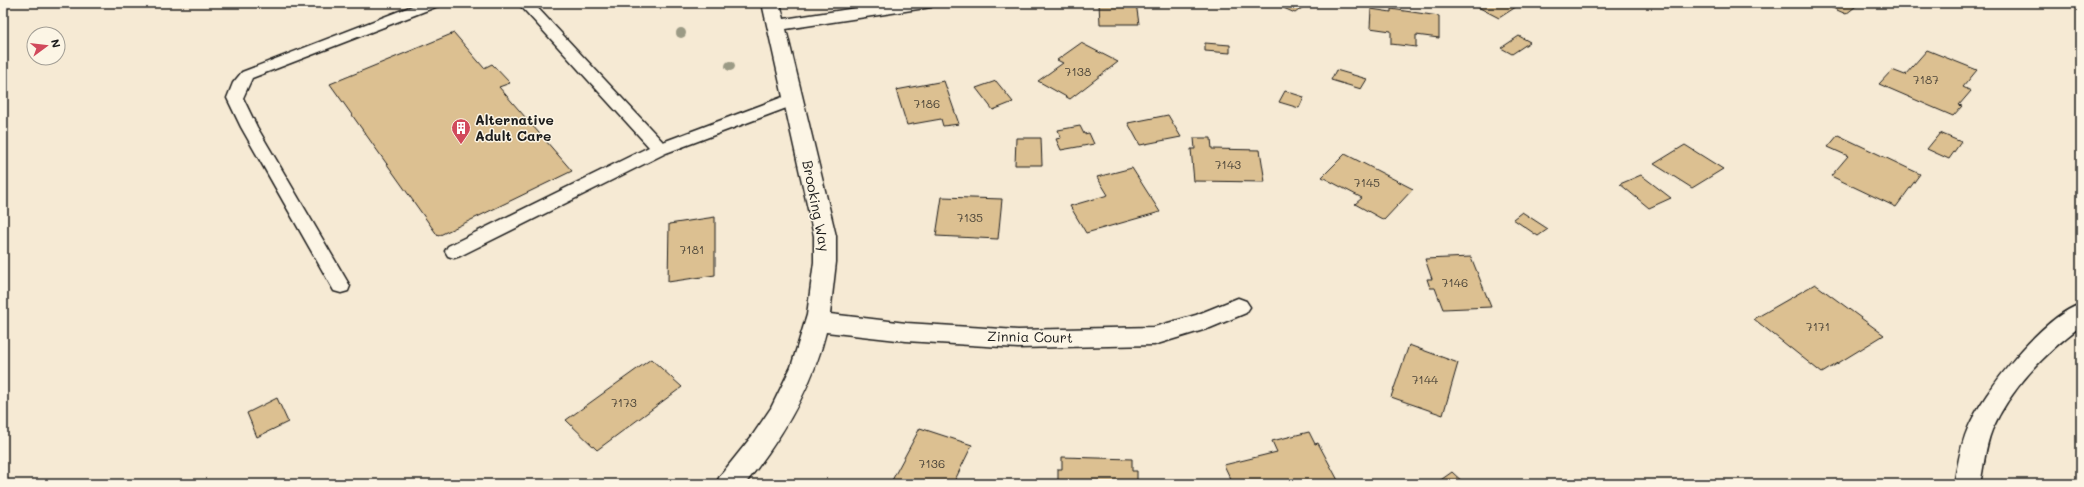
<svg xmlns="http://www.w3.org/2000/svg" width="2084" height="487" viewBox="0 0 2084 487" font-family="Mali,sans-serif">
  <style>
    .building { fill: #dcc091; stroke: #1c1c1c }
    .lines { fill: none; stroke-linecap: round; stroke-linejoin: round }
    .service-casing { stroke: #1c1c1c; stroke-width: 3 }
    .minor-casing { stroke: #1c1c1c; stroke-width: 3 }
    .service { fill: #fcf5e5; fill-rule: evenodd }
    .minor { fill: #fcf5e5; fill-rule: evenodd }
    .tree { fill: #9b9a85 }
    .labels { text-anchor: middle; stroke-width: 3; stroke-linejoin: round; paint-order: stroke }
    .number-label { font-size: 12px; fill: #4c4539 }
    .poi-label { font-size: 14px; font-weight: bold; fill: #1c1c1c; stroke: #fcf5e5; text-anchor: start }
    .street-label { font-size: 14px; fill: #1c1c1c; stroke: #fcf5e5 }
  </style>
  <rect width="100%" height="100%" fill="#f6ead4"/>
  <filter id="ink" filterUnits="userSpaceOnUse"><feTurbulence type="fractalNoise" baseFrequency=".025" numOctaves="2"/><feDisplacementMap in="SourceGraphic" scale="8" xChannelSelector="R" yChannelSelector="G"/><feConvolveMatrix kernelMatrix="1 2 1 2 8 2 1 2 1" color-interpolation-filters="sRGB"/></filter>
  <g filter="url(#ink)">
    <g class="building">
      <polygon points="1099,3 1136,3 1139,24 1100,24"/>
      <polygon points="1272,3 1309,3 1295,13"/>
      <polygon points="1470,3 1522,3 1499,18"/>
      <polygon points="1821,3 1860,3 1846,14"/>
      <polygon points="1371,9 1391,12 1391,9 1439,16 1439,38 1416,35 1416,47 1391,44 1391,31 1370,28"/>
      <polygon points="454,33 484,68 492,64 510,83 499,87 572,171 438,236 330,84"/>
      <polygon points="1519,36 1530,42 1512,54 1501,48"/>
      <polygon points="1081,43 1118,62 1070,99 1038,81 1063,63 1057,60"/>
      <polygon points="1205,43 1230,45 1230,53 1205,51"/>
      <polygon points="1927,50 1977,70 1963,87 1971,91 1959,105 1962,106 1953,116 1879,84 1892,70 1905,75"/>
      <polygon points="1336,70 1367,79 1361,89 1331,80"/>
      <polygon points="944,81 959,124 943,126 941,119 907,125 896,90"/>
      <polygon points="996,81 1013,102 993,110 976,88"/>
      <polygon points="1285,91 1304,97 1299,108 1279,102"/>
      <polygon points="1168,115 1181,137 1140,145 1128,123"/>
      <polygon points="1080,126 1084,134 1089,133 1094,144 1061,150 1056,139 1061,138 1058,130"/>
      <polygon points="1940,133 1961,142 1949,159 1927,149"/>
      <polygon points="1838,135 1920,174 1896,207 1831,176 1848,156 1828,147"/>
      <polygon points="1016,138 1041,138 1042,165 1015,165"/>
      <polygon points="1194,138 1211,138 1212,149 1260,150 1265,182 1194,181 1191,149 1195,149"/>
      <polygon points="1685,145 1723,169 1692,188 1654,164"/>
      <polygon points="1345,154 1413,189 1384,220 1355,204 1362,198 1322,177"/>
      <polygon points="1132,168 1160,212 1086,233 1070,206 1108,195 1097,177"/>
      <polygon points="1641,175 1671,198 1649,208 1620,184"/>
      <polygon points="942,197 1002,199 998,239 936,236"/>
      <polygon points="1522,212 1548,229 1538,236 1513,219"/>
      <polygon points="715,217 715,275 668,282 669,224"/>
      <polygon points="1471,257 1491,307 1443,309 1435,288 1430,288 1427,279 1432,279 1425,259"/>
      <polygon points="1815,284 1884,335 1822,373 1754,319"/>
      <polygon points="1409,345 1458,363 1443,415 1391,397"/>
      <polygon points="651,359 682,387 597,450 566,420"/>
      <polygon points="277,398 288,422 257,437 247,413"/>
      <polygon points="920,428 972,445 953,484 890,484"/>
      <polygon points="1309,432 1315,444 1318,443 1340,484 1233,484 1224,465 1277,452 1272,441"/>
      <polygon points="1062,457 1132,459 1132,471 1137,471 1137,484 1058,484 1058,469 1062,469"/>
      <polygon points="1452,472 1465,484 1435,484"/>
    </g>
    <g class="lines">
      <g class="service-casing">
        <g id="service">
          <polygon points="420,3 440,3 438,6 252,78 243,98 257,127 350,286 348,291 341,293 334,291 241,127 227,98 233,83 242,72"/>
          <polygon points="518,3 533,3 663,142 788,95 794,94 800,95 802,99 800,103 666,153 460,256 454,258 448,256 445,251 448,246 649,147"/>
        </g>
      </g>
      <g class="minor-casing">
        <g id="minor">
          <path d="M762,3H780L784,19L889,3H934L931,7L925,8L786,29L836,236V262L830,314L906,323L1018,330L1154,327L1196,315L1238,298L1246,301L1250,307L1246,313L1210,328L1154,345L1018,348L906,341L826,332C812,389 781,439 745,484H716L720,476L752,436L771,408L791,367L807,315L814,262V236Z"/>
          <path d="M2081,304V326C2046,352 2010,389 1992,430C1985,447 1984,466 1980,484H1954C1958,465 1960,446 1968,428C1984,391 2043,316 2081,304Z"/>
        </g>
      </g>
      <use href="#service" class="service"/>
      <use href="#minor" class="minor"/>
    </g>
    <g class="tree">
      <circle cx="681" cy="33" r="5"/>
      <circle cx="730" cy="66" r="5"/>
    </g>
  </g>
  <defs>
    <g id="building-pin" transform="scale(1)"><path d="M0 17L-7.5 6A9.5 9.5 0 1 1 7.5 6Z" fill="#d1495b" stroke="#fcf5e5"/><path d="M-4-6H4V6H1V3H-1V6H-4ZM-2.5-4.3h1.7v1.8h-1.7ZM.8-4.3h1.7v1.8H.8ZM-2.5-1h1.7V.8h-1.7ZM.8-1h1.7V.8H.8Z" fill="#fff"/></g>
  </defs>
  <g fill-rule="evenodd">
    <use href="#building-pin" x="461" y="128"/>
  </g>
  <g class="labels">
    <g class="number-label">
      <text x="1078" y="76">7138</text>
      <text x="1926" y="84">7187</text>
      <text x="927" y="108">7186</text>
      <text x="1228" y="169">7143</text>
      <text x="1367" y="187">7145</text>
      <text x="970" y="222">7135</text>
      <text x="692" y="254">7181</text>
      <text x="1455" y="287">7146</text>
      <text x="1818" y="331">7171</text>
      <text x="1425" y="384">7144</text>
      <text x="624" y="407">7173</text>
      <text x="932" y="468">7136</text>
    </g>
    <g class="poi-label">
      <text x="475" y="125">Alternative<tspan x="475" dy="16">Adult Care</tspan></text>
    </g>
    <g class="street-label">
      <text transform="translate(816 206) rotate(79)" y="5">Brooking Way</text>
      <text transform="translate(1030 337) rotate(1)" y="5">Zinnia Court</text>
    </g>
  </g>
  <rect width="2084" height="487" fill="none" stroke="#fcf5e5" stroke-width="16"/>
  <rect x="8" y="8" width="2068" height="471" fill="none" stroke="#1c1c1c" stroke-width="1.5" filter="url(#ink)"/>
  <g transform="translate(46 46) rotate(75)"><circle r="19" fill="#fcf5e5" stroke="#a29e95"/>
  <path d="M0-3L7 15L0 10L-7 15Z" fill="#d1495b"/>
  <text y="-6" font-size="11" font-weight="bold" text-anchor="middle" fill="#1c1c1c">N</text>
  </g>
</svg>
